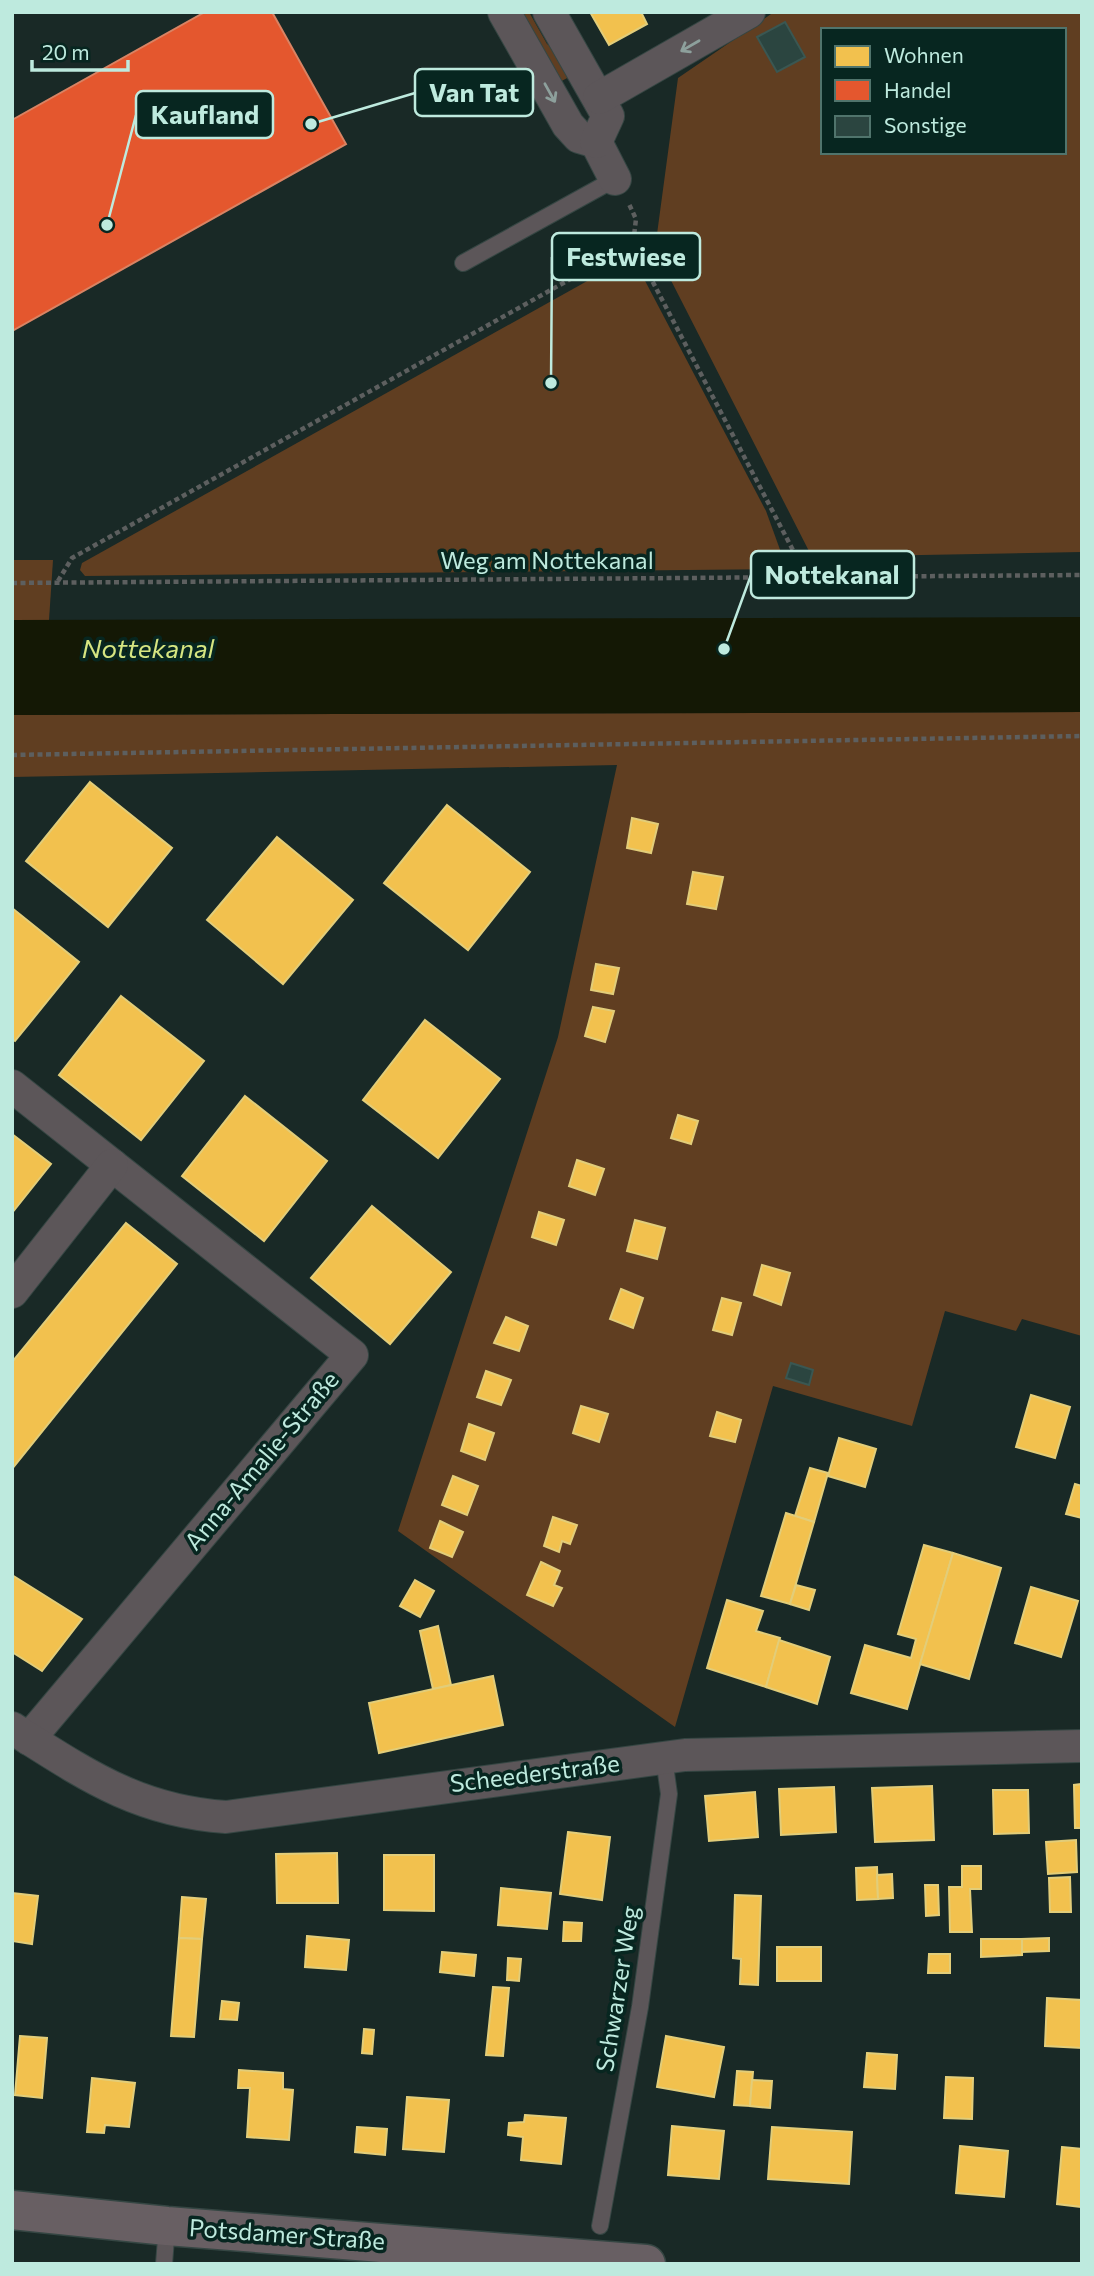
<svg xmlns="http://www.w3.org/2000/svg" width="1094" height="2276" viewBox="0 0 1094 2276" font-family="Commissioner,sans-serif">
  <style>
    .green { fill: #603e21; fill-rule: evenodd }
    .water { fill: #141805 }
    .homes { fill: #f2c14e; stroke: #e2cd79; stroke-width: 2 }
    .shops { fill: #e4572e; stroke: #d98363; stroke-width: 2 }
    .building { fill: #2b4540; stroke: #3a5752; stroke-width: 2 }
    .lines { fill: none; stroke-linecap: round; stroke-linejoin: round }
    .service-casing { stroke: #354643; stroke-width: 18 }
    .minor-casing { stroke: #354643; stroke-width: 34 }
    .secondary-casing { stroke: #354643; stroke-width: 41 }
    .path { stroke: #5d5f5f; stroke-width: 4.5; stroke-dasharray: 5 3.5; stroke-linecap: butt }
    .service { stroke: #5c5659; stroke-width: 16 }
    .minor { stroke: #5c5659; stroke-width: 32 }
    .secondary { stroke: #685f63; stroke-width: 38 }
    .oneway { stroke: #8da09c }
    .labels { text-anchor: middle; stroke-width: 7; stroke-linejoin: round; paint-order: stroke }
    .street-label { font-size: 24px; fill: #beeade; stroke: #072620 }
    .water-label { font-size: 26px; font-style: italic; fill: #d6e581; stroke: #072620 }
    .leader { fill: none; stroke: #beeade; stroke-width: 2.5 }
    .callout-dot { fill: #beeade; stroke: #072620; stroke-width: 2.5 }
    .callout { fill: #072620; stroke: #beeade; stroke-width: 2.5 }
    .callout-label { font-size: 26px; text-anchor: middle; font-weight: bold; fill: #beeade }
  </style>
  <rect width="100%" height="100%" fill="#192926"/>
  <g class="green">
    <polygon points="514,12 529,12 547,44 558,51 571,76 554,85"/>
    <path d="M774,12H1082V552L812,557L655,249L678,78ZM823,30H1064V152H823Z"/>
    <polygon points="632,256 766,511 787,569 85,576 80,570 82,563"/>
    <polygon points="12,560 53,560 49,620 12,620"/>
    <polygon points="1082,712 1082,1336 1022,1319 1016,1331 945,1311 912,1426 773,1386 675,1727 398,1531 558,1037 617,765 12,777 12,715"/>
  </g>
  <polygon class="water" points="1082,617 1082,712 12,715 12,620"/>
  <g class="homes">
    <polygon points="590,12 641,12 647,24 609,45"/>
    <polygon points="90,782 172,848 108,927 26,861"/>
    <polygon points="447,805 530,872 468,950 384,883"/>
    <polygon points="632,818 658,824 651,853 627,848"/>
    <polygon points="277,837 353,900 283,984 207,920"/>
    <polygon points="693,872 723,877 716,909 687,904"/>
    <polygon points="12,908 79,962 15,1041 12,1039"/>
    <polygon points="596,964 619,968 613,994 591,990"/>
    <polygon points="121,996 204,1061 141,1140 59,1075"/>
    <polygon points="593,1007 614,1011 605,1042 585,1036"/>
    <polygon points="425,1020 500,1079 438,1158 363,1100"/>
    <polygon points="245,1096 327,1161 264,1241 182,1176"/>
    <polygon points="678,1115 698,1121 691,1144 671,1138"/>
    <polygon points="12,1134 51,1164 12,1213"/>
    <polygon points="577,1160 604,1169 595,1195 569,1186"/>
    <polygon points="372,1206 451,1272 390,1344 311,1278"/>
    <polygon points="539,1212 564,1220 556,1245 532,1237"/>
    <polygon points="635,1220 665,1228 657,1259 627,1251"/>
    <polygon points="126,1223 177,1264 12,1469 12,1362"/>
    <polygon points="762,1265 790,1273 781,1305 754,1295"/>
    <polygon points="621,1289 643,1298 633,1328 610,1319"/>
    <polygon points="722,1298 741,1303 732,1335 713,1330"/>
    <polygon points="506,1317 528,1326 519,1351 494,1343"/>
    <polygon points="486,1371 511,1380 501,1405 477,1397"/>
    <polygon points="1031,1395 1070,1407 1055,1458 1016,1447"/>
    <polygon points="581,1406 608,1414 599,1442 573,1433"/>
    <polygon points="717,1412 741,1420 735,1442 710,1436"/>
    <polygon points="469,1424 494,1433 485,1460 461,1451"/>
    <polygon points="839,1438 876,1449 865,1487 828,1476"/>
    <polygon points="810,1468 828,1473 814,1522 795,1516"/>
    <polygon points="453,1476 478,1486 467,1515 442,1505"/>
    <polygon points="1075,1484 1082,1486 1082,1518 1066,1514"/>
    <polygon points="786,1513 814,1522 790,1604 761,1596"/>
    <polygon points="553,1517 577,1525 570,1544 562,1541 559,1552 544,1546"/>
    <polygon points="440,1521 463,1532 452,1557 430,1548"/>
    <polygon points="924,1545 953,1553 907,1709 851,1693 865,1645 911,1658 916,1639 898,1634"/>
    <polygon points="953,1553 1001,1568 969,1679 920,1664"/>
    <polygon points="541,1562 560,1571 554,1585 562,1588 553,1606 527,1595"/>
    <polygon points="12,1575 82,1619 42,1671 12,1652"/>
    <polygon points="415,1580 434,1591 420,1617 400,1606"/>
    <polygon points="796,1585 815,1590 809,1610 790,1604"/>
    <polygon points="1031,1587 1078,1601 1061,1657 1015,1643"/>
    <polygon points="727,1600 763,1611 756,1631 780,1638 766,1687 707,1668"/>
    <polygon points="438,1626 451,1685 433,1689 420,1631"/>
    <polygon points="779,1640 830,1657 817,1704 766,1687"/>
    <polygon points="493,1676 503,1725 379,1753 369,1703"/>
    <polygon points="1082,1784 1082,1828 1075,1828 1074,1785"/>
    <polygon points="932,1786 934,1840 875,1842 872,1788"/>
    <polygon points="834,1787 836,1832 781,1835 779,1789"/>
    <polygon points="993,1790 1028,1790 1029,1833 994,1834"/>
    <polygon points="755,1792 758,1837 709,1841 705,1796"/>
    <polygon points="568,1832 610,1837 602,1900 560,1894"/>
    <polygon points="1076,1840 1077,1872 1048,1874 1046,1842"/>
    <polygon points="337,1853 338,1903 277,1903 276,1854"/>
    <polygon points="384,1855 434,1855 434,1911 384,1910"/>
    <polygon points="962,1866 981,1866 981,1889 970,1889 972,1932 950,1932 949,1887 962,1887"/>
    <polygon points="877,1867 878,1899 857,1900 856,1868"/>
    <polygon points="892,1874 893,1898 878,1899 877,1875"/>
    <polygon points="1070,1877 1071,1912 1050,1912 1049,1878"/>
    <polygon points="925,1885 938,1885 939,1915 926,1916"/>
    <polygon points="501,1888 551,1893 547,1929 498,1925"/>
    <polygon points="12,1893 38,1896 32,1944 12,1941"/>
    <polygon points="735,1895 761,1896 758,1985 740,1984 741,1959 733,1958"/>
    <polygon points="182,1897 206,1899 202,1939 179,1938"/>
    <polygon points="564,1922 582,1923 581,1941 563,1941"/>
    <polygon points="307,1936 349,1940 346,1970 305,1967"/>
    <polygon points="179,1938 202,1939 194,2037 171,2036"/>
    <polygon points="1049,1938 1049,1951 1022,1952 1022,1939"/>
    <polygon points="981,1939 1022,1939 1022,1955 981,1957"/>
    <rect x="777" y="1947" width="44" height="34"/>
    <polygon points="442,1952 476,1955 474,1976 440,1972"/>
    <polygon points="929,1954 950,1954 950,1973 928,1973"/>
    <polygon points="508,1958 521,1959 519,1981 507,1980"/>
    <polygon points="493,1987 509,1988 503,2056 486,2055"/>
    <polygon points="1047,1998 1082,2000 1082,2048 1045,2046"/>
    <polygon points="222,2001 239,2003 237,2020 220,2019"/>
    <polygon points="364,2029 374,2030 372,2054 362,2053"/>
    <polygon points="20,2036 47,2038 42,2098 15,2095"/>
    <polygon points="666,2036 724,2047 714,2097 657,2087"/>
    <polygon points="867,2053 897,2055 895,2089 864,2087"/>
    <polygon points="239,2070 283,2073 283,2089 293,2090 289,2140 247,2137 250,2088 238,2088"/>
    <polygon points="737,2071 753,2072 750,2106 734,2105"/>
    <polygon points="946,2077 973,2078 972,2119 944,2118"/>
    <polygon points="92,2078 135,2083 129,2127 105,2125 104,2133 87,2132"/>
    <polygon points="752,2080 772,2081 770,2108 750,2106"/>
    <polygon points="407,2097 449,2100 444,2152 403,2149"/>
    <polygon points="525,2115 566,2118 561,2164 521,2160 523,2137 508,2135 509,2123 524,2122"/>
    <polygon points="672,2126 724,2131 719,2179 668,2175"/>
    <polygon points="357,2127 387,2129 385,2155 355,2152"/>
    <polygon points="772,2127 852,2132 849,2184 768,2179"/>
    <polygon points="960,2146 1008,2151 1004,2197 956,2193"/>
    <polygon points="1062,2147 1082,2149 1082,2207 1057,2204"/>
  </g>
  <polygon class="shops" points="205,12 272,12 346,144 12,331 12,120"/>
  <g class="building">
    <polygon points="785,22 805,57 777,72 757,37"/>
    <polygon points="791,1363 813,1370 809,1385 786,1378"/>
  </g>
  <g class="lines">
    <g class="service-casing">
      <g id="service">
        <polyline points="463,263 615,179"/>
        <polyline points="600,2226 640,2007 669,1794 664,1758"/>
        <polyline points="164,2264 167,2226"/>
      </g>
    </g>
    <g class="minor-casing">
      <g id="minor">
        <polyline points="504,12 568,125 579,137 596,142 615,179"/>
        <polyline points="549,12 608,116 596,142"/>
        <polyline points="599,98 749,12"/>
        <polyline points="12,1086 352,1355 29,1739"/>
        <polyline points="12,1292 112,1165"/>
        <path d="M12,1728C85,1774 137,1811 226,1817L685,1755L1082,1746"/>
      </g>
    </g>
    <g class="secondary-casing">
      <polyline id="secondary" points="12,2210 167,2226 646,2264"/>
    </g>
    <g class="path">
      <polyline points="633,244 807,577"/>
      <polyline points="58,581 72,558 633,244 636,219 629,204"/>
      <polyline points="12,583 1082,575"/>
      <polyline points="12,755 1082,736"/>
    </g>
    <use href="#service" class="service"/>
    <use href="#minor" class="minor"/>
    <use href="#secondary" class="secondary"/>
  </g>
  <defs><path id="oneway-shaft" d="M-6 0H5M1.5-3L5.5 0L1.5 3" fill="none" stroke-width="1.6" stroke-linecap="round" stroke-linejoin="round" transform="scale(1.75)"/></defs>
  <g class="oneway">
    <use href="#oneway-shaft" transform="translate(690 46) rotate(150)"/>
    <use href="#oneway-shaft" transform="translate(550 93) rotate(61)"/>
  </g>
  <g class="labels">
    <g class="street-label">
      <text x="547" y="569">Weg am Nottekanal</text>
      <text transform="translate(262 1461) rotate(-50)" y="8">Anna-Amalie-Straße</text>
      <text transform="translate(535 1774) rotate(-7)" y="8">Scheederstraße</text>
      <text transform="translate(618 1989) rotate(-81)" y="8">Schwarzer Weg</text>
      <text transform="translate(287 2235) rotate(4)" y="8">Potsdamer Straße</text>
    </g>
    <g class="water-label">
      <text x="148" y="658">Nottekanal</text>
    </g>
  </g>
  <path class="leader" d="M311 124L415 93M107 225L136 115M551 383L552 257M724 649L751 575"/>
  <g class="callout-dot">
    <circle cx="311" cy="124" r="7"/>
    <circle cx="107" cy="225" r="7"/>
    <circle cx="551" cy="383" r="7"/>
    <circle cx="724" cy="649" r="7"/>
  </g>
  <g class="callout">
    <rect x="415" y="69" width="118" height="47" rx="7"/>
    <rect x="136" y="91" width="137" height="47" rx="7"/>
    <rect x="552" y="233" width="148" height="47" rx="7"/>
    <rect x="751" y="551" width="163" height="47" rx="7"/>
  </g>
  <g class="callout-label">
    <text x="474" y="102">Van Tat</text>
    <text x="205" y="124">Kaufland</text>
    <text x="626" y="266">Festwiese</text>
    <text x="832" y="584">Nottekanal</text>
  </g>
  <rect width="1094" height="2276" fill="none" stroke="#beeade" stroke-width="28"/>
  <rect x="821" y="28" width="245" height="126" fill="#072620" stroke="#50746c" stroke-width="2"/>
  <rect x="835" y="46" width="35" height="21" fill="#f2c14e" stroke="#50746c" stroke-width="2"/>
  <text x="884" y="63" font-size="21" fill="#beeade">Wohnen</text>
  <rect x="835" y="80" width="35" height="21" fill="#e4572e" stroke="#50746c" stroke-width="2"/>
  <text x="884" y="98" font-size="21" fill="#beeade">Handel</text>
  <rect x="835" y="116" width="35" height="21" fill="#2b4540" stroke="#50746c" stroke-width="2"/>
  <text x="884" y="133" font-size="21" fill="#beeade">Sonstige</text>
  <path d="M32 60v10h96v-10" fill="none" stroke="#beeade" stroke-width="3.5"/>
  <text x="42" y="60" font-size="21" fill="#beeade" stroke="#072620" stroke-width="5" paint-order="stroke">20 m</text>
</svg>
